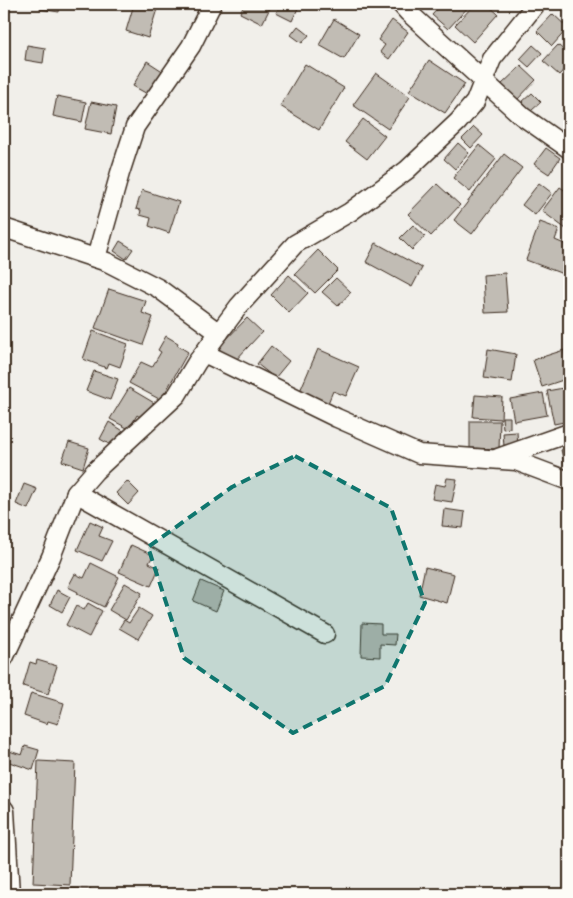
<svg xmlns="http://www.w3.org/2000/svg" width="573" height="898" viewBox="0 0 573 898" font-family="Delius,sans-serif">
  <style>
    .building { fill: #c1bcb4; stroke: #3b2a1e }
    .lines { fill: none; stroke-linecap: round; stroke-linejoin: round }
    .street-casing { stroke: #3b2a1e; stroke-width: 21 }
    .street { stroke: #fdfcf7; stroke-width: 18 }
    .marked { fill: #0f766e; fill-opacity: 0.2; stroke: #0f766e; stroke-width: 4; stroke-dasharray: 10 6; stroke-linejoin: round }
  </style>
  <rect width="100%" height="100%" fill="#f1efea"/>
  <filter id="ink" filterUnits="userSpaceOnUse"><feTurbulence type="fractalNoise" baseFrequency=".02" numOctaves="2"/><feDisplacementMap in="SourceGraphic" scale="10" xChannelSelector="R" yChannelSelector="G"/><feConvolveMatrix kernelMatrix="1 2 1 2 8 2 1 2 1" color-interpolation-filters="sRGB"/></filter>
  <g filter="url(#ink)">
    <g class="building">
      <polygon points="41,4 60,4 59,12 40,9"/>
      <polygon points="134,4 140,4 157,9 148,38 126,31"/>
      <polygon points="244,4 272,4 262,24 240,13"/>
      <polygon points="281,4 300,4 292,21 276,13"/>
      <polygon points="442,4 471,4 448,29 432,15"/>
      <polygon points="475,4 487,4 498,14 473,42 455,25"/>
      <polygon points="553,14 568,28 552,46 537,31"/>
      <polygon points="334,19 359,34 344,59 319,45"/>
      <polygon points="392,20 408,32 389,59 380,52 385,45 378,40"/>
      <polygon points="298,26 309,35 302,43 291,35"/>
      <polygon points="27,45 45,48 43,63 25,60"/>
      <polygon points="533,45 542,53 529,67 520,59"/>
      <polygon points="558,45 569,55 569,64 559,75 543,61"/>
      <polygon points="429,60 465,84 445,113 409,91"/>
      <polygon points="147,61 164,72 151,96 133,86"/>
      <polygon points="305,64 344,88 319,130 280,106"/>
      <polygon points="521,66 536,80 516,101 501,85"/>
      <polygon points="376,73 410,97 388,129 353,105"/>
      <polygon points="532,93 541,102 531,111 522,102"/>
      <polygon points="57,96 86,102 82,122 53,116"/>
      <polygon points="91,102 116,107 111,134 85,129"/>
      <polygon points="363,119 385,136 367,159 345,142"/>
      <polygon points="474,127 483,135 471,148 462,139"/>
      <polygon points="458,143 469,153 455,169 444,159"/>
      <polygon points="479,145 496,159 470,192 453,178"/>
      <polygon points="546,148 560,158 549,174 534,164"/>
      <polygon points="504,154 522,168 472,234 454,220"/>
      <polygon points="539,183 552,193 535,215 522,205"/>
      <polygon points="437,184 460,205 431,236 408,214"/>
      <polygon points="560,187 569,193 569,225 566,229 542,211"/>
      <polygon points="142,190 179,202 169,233 149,226 151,218 140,215 141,210 136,209"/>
      <polygon points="540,222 559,229 555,240 569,246 569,256 563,274 526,260"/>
      <polygon points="413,225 425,236 412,250 400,238"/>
      <polygon points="120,241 133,249 126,259 114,251"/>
      <polygon points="376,243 422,268 412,287 366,262"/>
      <polygon points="318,250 338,270 315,293 295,274"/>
      <polygon points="505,273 508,312 485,313 483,275"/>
      <polygon points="289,275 308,293 289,313 271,295"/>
      <polygon points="336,278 351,292 338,306 322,292"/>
      <polygon points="109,289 146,301 142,313 153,317 143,345 95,328"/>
      <polygon points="247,318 262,332 234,362 218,348"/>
      <polygon points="93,331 128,344 120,367 109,363 107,368 83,359"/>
      <polygon points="166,336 178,343 177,345 188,352 161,400 129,383 141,362 152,367 161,352 158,350"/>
      <polygon points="271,346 289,361 275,378 257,364"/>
      <polygon points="318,349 359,367 346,396 333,391 328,403 300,391"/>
      <polygon points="488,349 516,354 512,382 484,378"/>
      <polygon points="564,350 569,369 569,378 542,387 533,360"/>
      <polygon points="94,371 118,379 110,400 86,391"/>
      <polygon points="569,387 569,421 554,424 547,391"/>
      <polygon points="129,388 156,404 146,421 137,415 129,429 110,419"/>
      <polygon points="543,393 547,415 514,421 510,399"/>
      <polygon points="475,395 502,397 501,419 473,417"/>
      <polygon points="502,417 510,417 510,428 503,429"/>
      <polygon points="470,421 500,421 499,449 470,448"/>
      <polygon points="109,422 125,432 116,448 100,439"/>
      <polygon points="517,432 518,446 504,447 503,433"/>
      <polygon points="69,442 89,448 83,468 62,461"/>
      <polygon points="569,448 569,468 566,469 561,450"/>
      <polygon points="447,478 457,479 452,502 432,499 435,484 445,486"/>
      <polygon points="127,481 139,493 128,505 116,493"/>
      <polygon points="24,484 37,489 28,509 16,504"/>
      <polygon points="444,509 465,512 463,528 442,526"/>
      <polygon points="90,521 103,527 99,536 112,541 102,561 77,550"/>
      <polygon points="131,545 153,555 149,563 159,568 151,586 119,572"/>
      <polygon points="91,563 119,577 104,607 77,594 78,592 68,587 75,574 84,578"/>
      <polygon points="425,567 454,574 447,603 419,595"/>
      <polygon points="201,581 224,591 216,611 193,601"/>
      <polygon points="125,583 142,593 126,620 109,610"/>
      <polygon points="57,590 70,597 62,612 50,605"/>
      <polygon points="88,603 102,611 89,637 66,625 76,606 84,610"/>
      <polygon points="139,608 152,616 138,639 119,628 124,620 129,623"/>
      <polygon points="362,623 381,624 381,634 396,634 395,645 380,644 380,657 361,656"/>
      <polygon points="37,660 57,666 48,694 23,686 30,662 36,664"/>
      <polygon points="31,693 64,703 58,724 48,721 47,724 24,716"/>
      <polygon points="25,746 39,750 33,770 6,761 9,751 22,755"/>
      <polygon points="38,761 75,763 70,885 33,883"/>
      <polygon points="39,888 91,889 91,894 39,894"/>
    </g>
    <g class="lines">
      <g class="street-casing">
        <g id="street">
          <polyline points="401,4 408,12 522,116 569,149"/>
          <polyline points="4,228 107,262 158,288 219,333"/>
          <polyline points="96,258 120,173 135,127 191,46 212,4"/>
          <polyline points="204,353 337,418 419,454 516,461 569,481"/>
          <polyline points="498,458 569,433"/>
          <polyline points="76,493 325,634"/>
          <polyline points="4,658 51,557 76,493 95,471 177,395 197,362 239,306 295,244 350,212 407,170 458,122 475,102 492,59 536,4"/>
          <polyline points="4,809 5,811 10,894"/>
        </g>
      </g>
      <use href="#street" class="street"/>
    </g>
  </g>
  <path class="marked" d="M295,456L391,508L425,603L385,686L293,733L184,658L148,547L232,487Z"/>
  <rect width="573" height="898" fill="none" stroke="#fdfcf7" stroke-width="20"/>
  <rect x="10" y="10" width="553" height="878" fill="none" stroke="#3b2a1e" stroke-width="2" filter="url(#ink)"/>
</svg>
